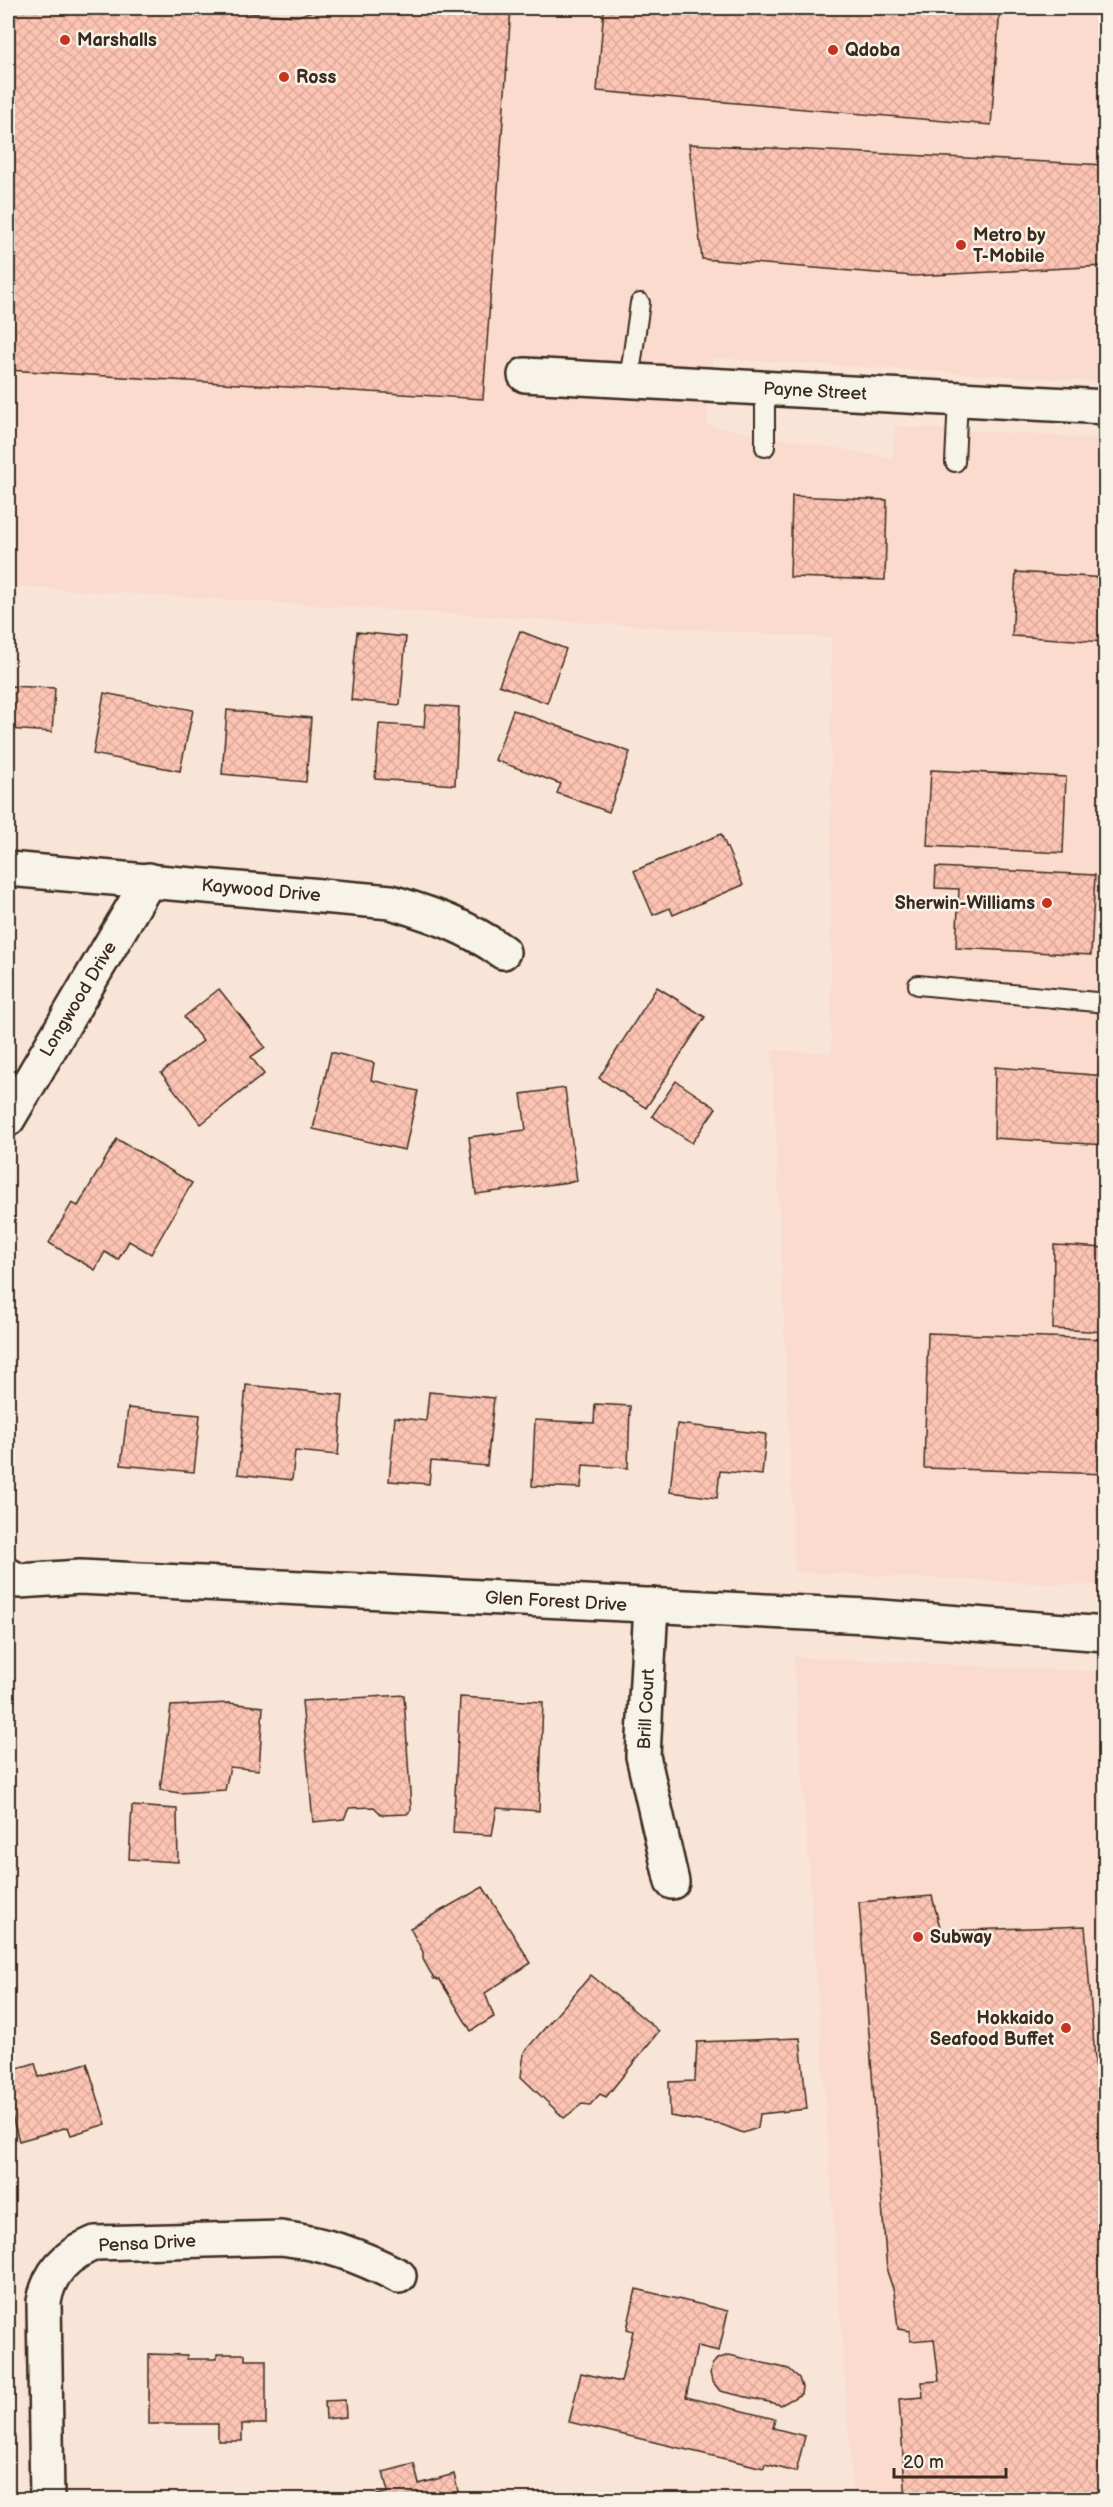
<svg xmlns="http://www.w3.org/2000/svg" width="1113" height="2507" viewBox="0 0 1113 2507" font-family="'Balsamiq Sans',sans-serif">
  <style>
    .built { fill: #fadbcd }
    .building { fill: url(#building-cross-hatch); stroke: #3b2a1e; stroke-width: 1.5 }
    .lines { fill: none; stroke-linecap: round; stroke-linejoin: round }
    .service-casing { stroke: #3b2a1e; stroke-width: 22 }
    .minor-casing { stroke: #3b2a1e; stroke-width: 38 }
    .service { stroke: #f7f3e8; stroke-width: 18 }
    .minor { stroke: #f7f3e8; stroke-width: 33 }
    .poi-dot { fill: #c8321e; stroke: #f7f3e8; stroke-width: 2 }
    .labels { text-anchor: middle; stroke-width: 5; stroke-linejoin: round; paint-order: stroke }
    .poi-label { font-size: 18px; font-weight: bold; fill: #3b2a1e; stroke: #f7f3e8; text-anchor: start }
    .street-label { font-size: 18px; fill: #3b2a1e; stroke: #f7f3e8 }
  </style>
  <defs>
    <pattern id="building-cross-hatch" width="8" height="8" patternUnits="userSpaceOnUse" patternTransform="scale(1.5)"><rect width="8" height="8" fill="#fdc4b4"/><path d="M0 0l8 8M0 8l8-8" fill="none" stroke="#daa99a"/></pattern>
  </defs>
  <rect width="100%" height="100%" fill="#f9e5d8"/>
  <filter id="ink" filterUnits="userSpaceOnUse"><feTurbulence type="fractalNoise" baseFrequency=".0167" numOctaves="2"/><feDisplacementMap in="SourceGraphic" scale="12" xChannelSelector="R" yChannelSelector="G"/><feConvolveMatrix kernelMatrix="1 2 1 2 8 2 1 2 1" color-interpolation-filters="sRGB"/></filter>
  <g filter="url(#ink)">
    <g class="built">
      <polygon points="8,8 1105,8 1105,382 712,358 707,425 892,458 895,426 1105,439 1105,1586 795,1572 772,1050 831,1053 831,638 8,586"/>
      <polygon points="794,1657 1105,1672 1105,2499 853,2499"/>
    </g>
    <g class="building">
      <polygon points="8,8 171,8 298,16 321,8 511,8 483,399 8,370"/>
      <polygon points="604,8 1000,8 991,125 597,91"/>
      <polygon points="689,144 1106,165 1106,266 914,276 702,259"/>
      <polygon points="792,496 887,500 885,580 790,577"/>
      <polygon points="1016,572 1106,578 1106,642 1012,636"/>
      <polygon points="520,631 566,649 547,703 499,685"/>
      <polygon points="357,632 406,637 400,705 351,700"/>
      <polygon points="8,686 55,688 52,732 8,729"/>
      <polygon points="104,693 193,710 180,771 93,754"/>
      <polygon points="426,705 459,707 455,785 375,779 379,724 424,727"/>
      <polygon points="227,710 311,718 306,782 222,774"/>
      <polygon points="513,710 630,752 609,812 557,793 561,784 495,760"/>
      <polygon points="931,770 1066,777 1063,853 927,846"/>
      <polygon points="721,834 743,885 673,915 670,908 653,915 634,871"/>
      <polygon points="936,867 1095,875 1091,955 956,948 959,889 935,888"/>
      <polygon points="657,987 705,1017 646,1108 599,1078"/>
      <polygon points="219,989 265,1047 251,1057 264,1074 201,1124 161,1073 203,1041 184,1017"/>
      <polygon points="331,1052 374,1063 371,1080 418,1091 405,1150 313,1129"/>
      <polygon points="995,1067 1106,1076 1106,1145 994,1138"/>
      <polygon points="676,1081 716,1108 692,1143 652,1116"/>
      <polygon points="565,1088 577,1181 476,1194 469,1137 526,1130 521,1094"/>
      <polygon points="117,1139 192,1183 151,1254 129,1241 118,1260 105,1252 95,1270 49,1243 72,1203 78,1206"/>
      <polygon points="1054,1245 1106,1248 1106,1332 1053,1329"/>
      <polygon points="928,1333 1106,1339 1106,1474 924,1468"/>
      <polygon points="246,1385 343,1395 338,1455 295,1451 292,1480 238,1474"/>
      <polygon points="429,1392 494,1398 487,1466 431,1461 429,1484 389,1481 395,1417 426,1421"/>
      <polygon points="595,1404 630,1406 628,1468 583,1465 581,1488 532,1486 535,1420 594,1423"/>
      <polygon points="128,1408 200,1415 194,1472 121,1465"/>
      <polygon points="677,1424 766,1434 762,1475 720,1471 717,1498 670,1492"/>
      <polygon points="404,1695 411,1810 407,1814 382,1815 374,1807 349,1808 344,1819 313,1822 302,1701"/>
      <polygon points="460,1697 543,1702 539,1811 497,1808 492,1835 453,1833"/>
      <polygon points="229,1703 263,1707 259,1770 230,1767 225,1790 180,1793 160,1790 171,1706"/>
      <polygon points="132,1806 177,1809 178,1862 129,1859"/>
      <polygon points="483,1887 531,1963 485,1993 494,2017 471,2031 440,1980 434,1979 423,1959 423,1952 410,1928"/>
      <polygon points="932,1896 941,1931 1085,1926 1106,2207 1106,2500 906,2500 899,2399 923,2397 922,2382 939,2381 934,2339 910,2341 910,2331 898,2329 894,2292 887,2271 859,1902"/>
      <polygon points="591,1975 659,2031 606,2097 600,2094 590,2105 582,2104 564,2118 521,2077 524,2052"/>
      <polygon points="800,2038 807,2109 760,2114 758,2128 743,2133 723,2125 670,2116 669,2082 695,2081 697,2042"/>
      <polygon points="35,2063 39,2077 87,2063 106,2124 71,2135 68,2127 19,2141 8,2102 8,2071"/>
      <polygon points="636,2289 728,2311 719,2351 697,2346 686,2397 775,2419 773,2428 805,2436 796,2472 765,2464 764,2468 569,2422 581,2373 621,2382 633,2331 627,2329"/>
      <polygon points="149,2354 187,2355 187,2359 217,2359 217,2354 245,2354 245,2360 266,2360 266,2424 242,2424 242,2441 218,2441 218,2424 149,2424"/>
      <polygon points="729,2355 789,2369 799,2378 802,2387 801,2394 781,2405 720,2391 712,2381 710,2373 712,2365 717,2359"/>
      <polygon points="345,2400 346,2417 326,2419 325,2401"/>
      <polygon points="414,2464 419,2484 454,2474 460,2500 359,2500 388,2492 383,2472"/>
    </g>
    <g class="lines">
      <g class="service-casing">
        <g id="service">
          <polyline points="629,381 640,303"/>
          <polyline points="765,447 765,388"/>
          <polyline points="955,462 958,399"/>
          <polyline points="918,985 1106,1003"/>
        </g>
      </g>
      <g class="minor-casing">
        <g id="minor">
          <polyline points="525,375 1106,407"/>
          <path d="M8,869L391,902C433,915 467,926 503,952"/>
          <polyline points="8,1119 149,880"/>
          <polyline points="8,1575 19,1581 80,1577 867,1616 1106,1634"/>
          <polyline points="651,1605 643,1756 672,1882"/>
          <path d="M47,2500L44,2302C49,2271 68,2254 95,2243L281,2238C327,2244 358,2255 399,2276"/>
        </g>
      </g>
      <use href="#service" class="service"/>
      <use href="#minor" class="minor"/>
    </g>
  </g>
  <g class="poi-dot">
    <circle cx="65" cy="40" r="6"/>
    <circle cx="833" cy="50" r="6"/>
    <circle cx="284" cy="77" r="6"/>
    <circle cx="961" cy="245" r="6"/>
    <circle cx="1047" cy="903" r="6"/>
    <circle cx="918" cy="1937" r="6"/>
    <circle cx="1066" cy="2028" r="6"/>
  </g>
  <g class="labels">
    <g class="poi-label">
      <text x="77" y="46">Marshalls</text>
      <text x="845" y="56">Qdoba</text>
      <text x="296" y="83">Ross</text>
      <text x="973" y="241">Metro by<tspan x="973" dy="21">T-Mobile</tspan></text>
      <text x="1035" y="909" text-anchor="end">Sherwin-Williams</text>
      <text x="930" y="1943">Subway</text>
      <text x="1054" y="2024" text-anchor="end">Hokkaido<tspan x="1054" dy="21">Seafood Buffet</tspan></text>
    </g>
    <g class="street-label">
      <text transform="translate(815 391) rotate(3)" y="6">Payne Street</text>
      <text transform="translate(261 890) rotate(5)" y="6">Kaywood Drive</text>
      <text transform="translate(78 999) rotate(-59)" y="6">Longwood Drive</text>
      <text transform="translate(556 1601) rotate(3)" y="6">Glen Forest Drive</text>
      <text transform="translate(646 1709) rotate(-87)" y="6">Brill Court</text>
      <text transform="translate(147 2243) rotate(-3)" y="6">Pensa Drive</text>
    </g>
  </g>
  <rect width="1113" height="2507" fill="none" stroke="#f7f3e8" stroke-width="30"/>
  <rect x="15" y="15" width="1083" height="2477" fill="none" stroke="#3b2a1e" stroke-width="2" filter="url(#ink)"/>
  <path d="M894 2468v9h112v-9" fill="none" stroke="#3b2a1e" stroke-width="3"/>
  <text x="903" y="2468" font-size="18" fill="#3b2a1e" stroke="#f7f3e8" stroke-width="4.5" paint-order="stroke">20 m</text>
</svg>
